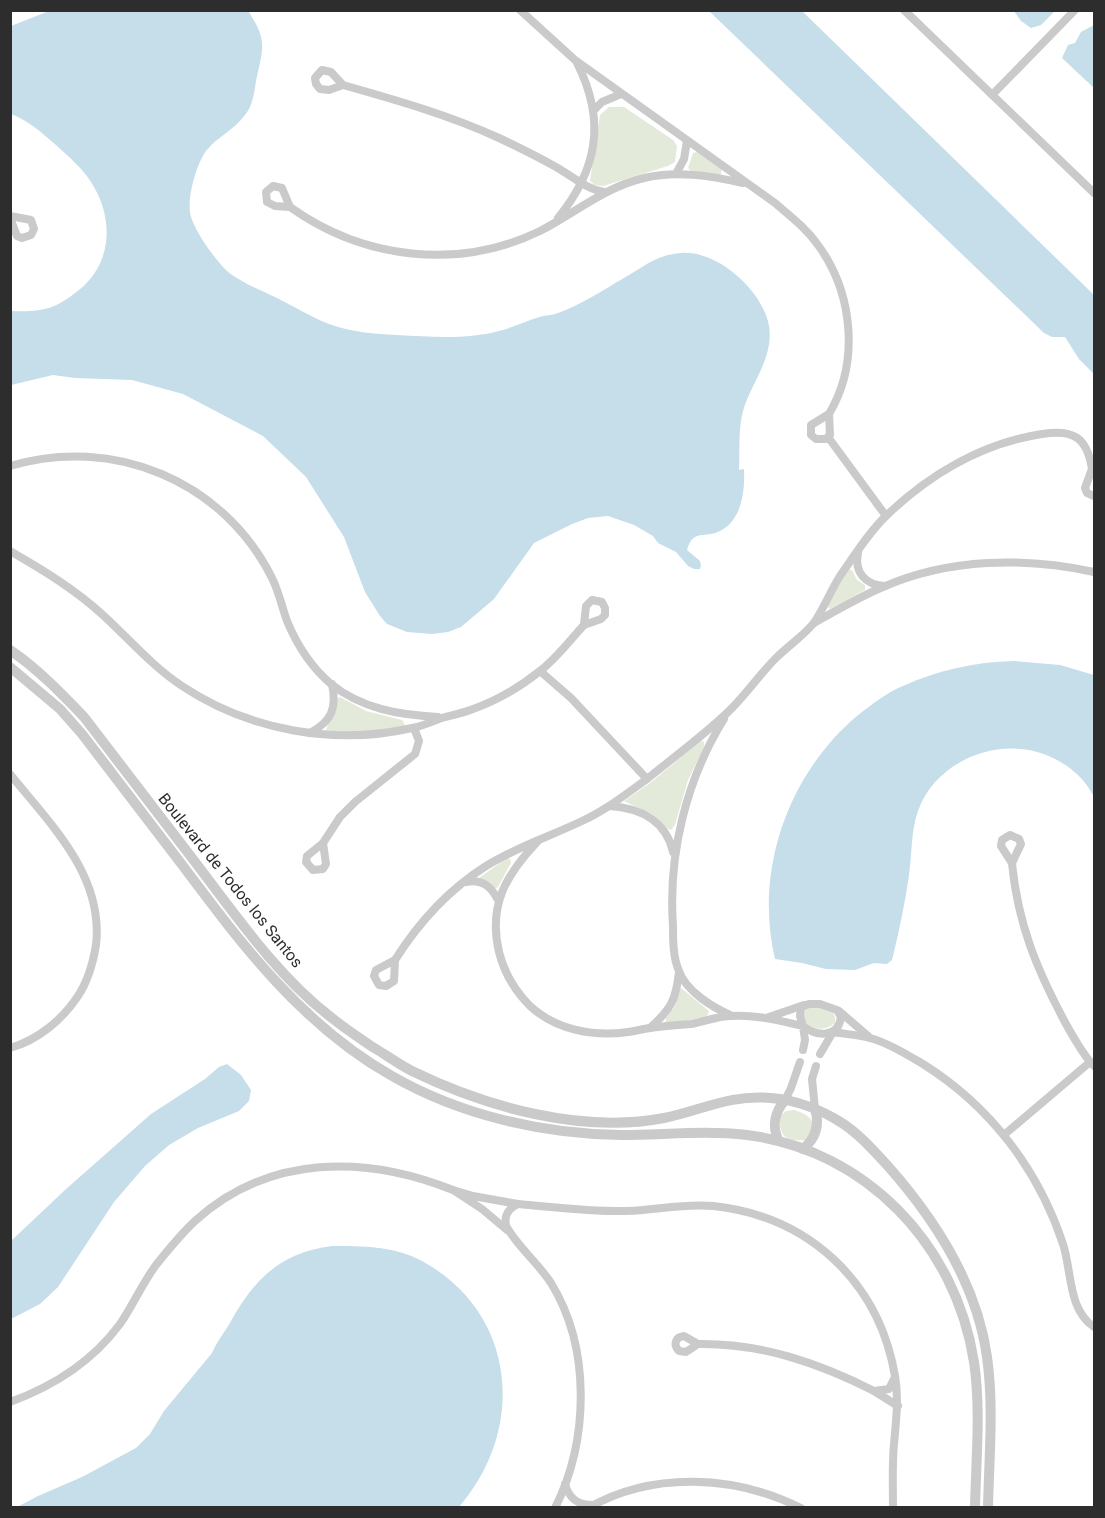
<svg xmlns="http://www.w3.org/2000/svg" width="1105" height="1518" viewBox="0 0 1105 1518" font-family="Roboto,sans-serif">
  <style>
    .green { fill: #e3eada }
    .water { fill: #c6ddea }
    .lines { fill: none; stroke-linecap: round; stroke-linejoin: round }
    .minor { stroke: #cacaca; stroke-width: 8 }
    .tertiary { stroke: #cacaca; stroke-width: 10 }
    .labels { text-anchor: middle; stroke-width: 6; stroke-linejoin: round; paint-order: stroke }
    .street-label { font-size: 16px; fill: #2d2d2d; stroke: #fff }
  </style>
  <rect width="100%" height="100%" fill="#fff"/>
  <g class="green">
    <polygon points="609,107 624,107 673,140 677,146 675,162 668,166 603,186 595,185 590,181 600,115"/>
    <polygon points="697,152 722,169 720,176 691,171 688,168 693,153"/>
    <polygon points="848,569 852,570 857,580 865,585 865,590 830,609 827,606"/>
    <path d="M340,697L366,711L402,720L405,725C390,732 341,735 326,730L337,699Z"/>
    <polygon points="701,741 704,742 704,747 688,780 675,825 671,830 668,829 653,815 624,801 650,783"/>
    <polygon points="507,858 510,859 511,863 498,887 494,889 479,878"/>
    <polygon points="681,988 709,1011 707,1017 666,1024 666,1018 675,1006 678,990"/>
    <path d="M816,1006L833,1013L835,1017V1023C825,1031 816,1030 806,1023L802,1011L806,1007Z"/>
    <path d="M794,1110C811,1115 820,1124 805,1140C784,1142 779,1135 780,1116L786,1111Z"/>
  </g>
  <g class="water">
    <path d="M49,11H248C268,41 263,48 256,81C254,93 253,105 245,115C234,130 217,137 206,151C196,165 186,200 191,217C196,233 214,258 226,270C239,282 261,290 277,298C295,307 311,317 329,324C351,332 375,334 397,335C433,337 468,340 503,330C516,326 529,320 543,316C548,315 553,315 558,313C581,305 603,290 624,278C645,266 656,255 681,253C718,250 763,291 769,326C774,358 751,383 743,411C738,429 740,451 739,470L744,469C745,491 742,520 720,531C705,539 693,528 687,550L700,561L701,566L700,569H694L688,566L676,552L658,543L653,536L634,525L608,516L588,518L572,524L534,543L494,599L461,627L448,632L432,634L407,632L387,624L380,616L365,592L344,537L306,477L263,436L183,394L132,380L75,378L53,375L11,385V311C42,312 54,310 79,290C113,263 114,217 91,182C82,168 68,156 56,145C41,132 29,121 11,114V26Z"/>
    <polygon points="709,11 802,11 1094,295 1094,374 1079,359 1065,337 1052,337 1044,333"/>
    <polygon points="1014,11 1055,11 1041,25 1031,28 1021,21"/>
    <polygon points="1094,25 1094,88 1062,58 1068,45 1075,43 1081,32"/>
    <path d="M1014,661L1060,665L1094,675V797C1081,770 1050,751 1020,749C978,745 932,770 918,811C911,830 912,854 909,875C905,903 899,932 892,960L887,964L874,963L855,970L826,969L802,963L775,959C754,871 788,774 857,716C871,705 886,693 903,686C939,670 974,662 1014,661Z"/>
    <polygon points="227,1064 241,1075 251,1090 249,1101 239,1111 198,1128 169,1145 145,1166 114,1202 58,1287 40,1304 11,1319 11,1241 65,1190 151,1114 205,1079 219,1067"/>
    <path d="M332,1246C361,1246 392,1246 418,1259C516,1309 528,1427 459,1507H17L38,1496L82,1477L136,1448L150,1434L164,1411L212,1353C217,1341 225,1332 231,1321C255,1278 282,1252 332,1246Z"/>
  </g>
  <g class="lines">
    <g class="minor">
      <path d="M520,10L575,60L775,203C790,216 806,228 818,245C853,293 860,362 829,414"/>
      <polyline points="904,10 1094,193"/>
      <polygon points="322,70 331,72 343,85 329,90 320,89 316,84 315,78"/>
      <path d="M343,85C396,100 449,115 499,138C518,147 538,157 556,167C572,176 586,189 604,192"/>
      <polyline points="992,95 1075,10"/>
      <polyline points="593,111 602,102 621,94"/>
      <polyline points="676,174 684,159 687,141"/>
      <polygon points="273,186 282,188 290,207 275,206 267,202 266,192"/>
      <path d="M290,207C363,259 458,271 540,231C575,213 605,187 644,178C677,170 711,176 743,183"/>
      <polyline points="10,216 31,220 34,229 31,235 22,238 17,236 10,218"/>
      <path d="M558,218C598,169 606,120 577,63"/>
      <polygon points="829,414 830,435 826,439 816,439 811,435 811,425"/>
      <polyline points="828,437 886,516"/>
      <path d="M10,466C113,435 224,481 272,578C279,592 282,607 287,621C297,645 311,667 331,684C362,709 400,715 438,717"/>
      <polyline points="1094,471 1092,469 1085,488 1087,493 1094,496"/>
      <path d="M10,551C43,570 76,590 104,616C130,640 152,666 182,686C248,730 334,746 412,728C423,726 433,721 442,718C453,715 463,713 473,709C496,701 521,686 540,671C557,658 570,640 584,625"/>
      <path d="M858,553C854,572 865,585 885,586"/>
      <polygon points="592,600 602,602 605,608 605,615 601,619 584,625 586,606"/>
      <path d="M814,623C837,610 859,597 883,587C949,558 1025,557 1094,572"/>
      <path d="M540,671L571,698L647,779C674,757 703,736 728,712C745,696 759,675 776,658C788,646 803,636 813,624C823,611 832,587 842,573C856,553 870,531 887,515C930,474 983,443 1042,434C1073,429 1087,437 1092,469"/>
      <path d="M724,719C686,780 668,854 673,926C673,940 673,958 679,971C686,991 712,1007 730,1015"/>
      <path d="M310,733C332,721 337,708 332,684"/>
      <path d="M10,774C50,824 104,875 96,945C93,963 88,981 78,996C62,1020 38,1040 10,1048"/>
      <path d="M610,806C639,808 666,820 673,852"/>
      <polygon points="1010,835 1019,839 1021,844 1012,863 1001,846 1002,840"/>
      <path d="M537,842C506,875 488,905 499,952C504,972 515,991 530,1006C556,1030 594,1037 628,1032C635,1031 643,1029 650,1028C663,1026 677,1025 691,1024C704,1022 717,1016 731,1016C754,1014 780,1021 803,1026L805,1040L803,1050"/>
      <polyline points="323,843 340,817 355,802 415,754 419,741 414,728"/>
      <polygon points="323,843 326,864 323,869 313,870 306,862 307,856"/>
      <path d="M1012,863C1018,925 1037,970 1066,1024C1074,1038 1083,1055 1094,1066"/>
      <path d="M466,882C482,879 491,886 498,900"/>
      <path d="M395,960C419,922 448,890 486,866C516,847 551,836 582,821C606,810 626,794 647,779"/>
      <polygon points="395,960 394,981 386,986 379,985 374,976 376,970"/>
      <path d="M809,1004H820L837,1010L841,1017C838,1039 816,1036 803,1026L800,1016L801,1007Z"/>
      <polyline points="839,1011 868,1036"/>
      <polyline points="766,1018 804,1005"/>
      <path d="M650,1028C671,1009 676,1000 679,972"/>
      <path d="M820,1054L833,1032C845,1034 858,1035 870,1038C888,1043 906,1054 923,1064C990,1106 1038,1169 1063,1244C1072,1272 1068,1310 1094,1327"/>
      <polyline points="785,1100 791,1088 800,1062"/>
      <polyline points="815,1109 812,1079 816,1066"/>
      <polyline points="1005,1134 1090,1062"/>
      <polyline points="507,1230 482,1209 453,1190 473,1196 518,1204"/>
      <path d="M684,1336L698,1344L686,1352L679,1351C673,1345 675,1337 684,1336Z"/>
      <path d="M698,1344C761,1343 819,1363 874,1391"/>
      <polyline points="895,1377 889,1389 874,1391 898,1406"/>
      <path d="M10,1402C54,1386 92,1362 120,1324C133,1305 142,1284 156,1265C168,1250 181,1234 195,1221C269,1154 366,1155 453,1190"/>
      <path d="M565,1484C569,1499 578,1505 593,1505"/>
      <path d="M555,1508C589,1440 591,1348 551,1283C538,1263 518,1247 506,1226C504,1215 508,1209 518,1204C554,1207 591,1212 627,1211C656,1210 685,1203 713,1206C809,1216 879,1282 895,1376C899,1399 896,1421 894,1444C892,1465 893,1486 893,1508"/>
      <path d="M588,1508C653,1471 735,1475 801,1508"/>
    </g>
    <g class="tertiary">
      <path d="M10,650C38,669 61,693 84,717C120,764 156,811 192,858C235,914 276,975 332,1018C344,1028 358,1037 371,1046C385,1054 398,1064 412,1071C486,1107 582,1134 664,1118C702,1110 731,1094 771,1098C796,1100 822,1110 842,1123C859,1134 873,1150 887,1165C935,1219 977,1284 987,1357C994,1406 989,1458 988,1508"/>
      <path d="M10,667L60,709L82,734C116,778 149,822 183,866C243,946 303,1026 392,1076C460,1115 542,1134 621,1135C663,1135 705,1130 747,1135C866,1150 956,1245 974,1362C981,1409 976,1459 975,1508"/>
      <path d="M778,1140C772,1125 774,1113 785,1100"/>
      <path d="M803,1149C816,1138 820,1125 815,1109"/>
    </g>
  </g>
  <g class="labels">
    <g class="street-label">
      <text transform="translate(231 880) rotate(51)" y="6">Boulevard de Todos los Santos</text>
    </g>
  </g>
  <rect width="1105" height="1518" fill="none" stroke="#2d2d2d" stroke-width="24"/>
</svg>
